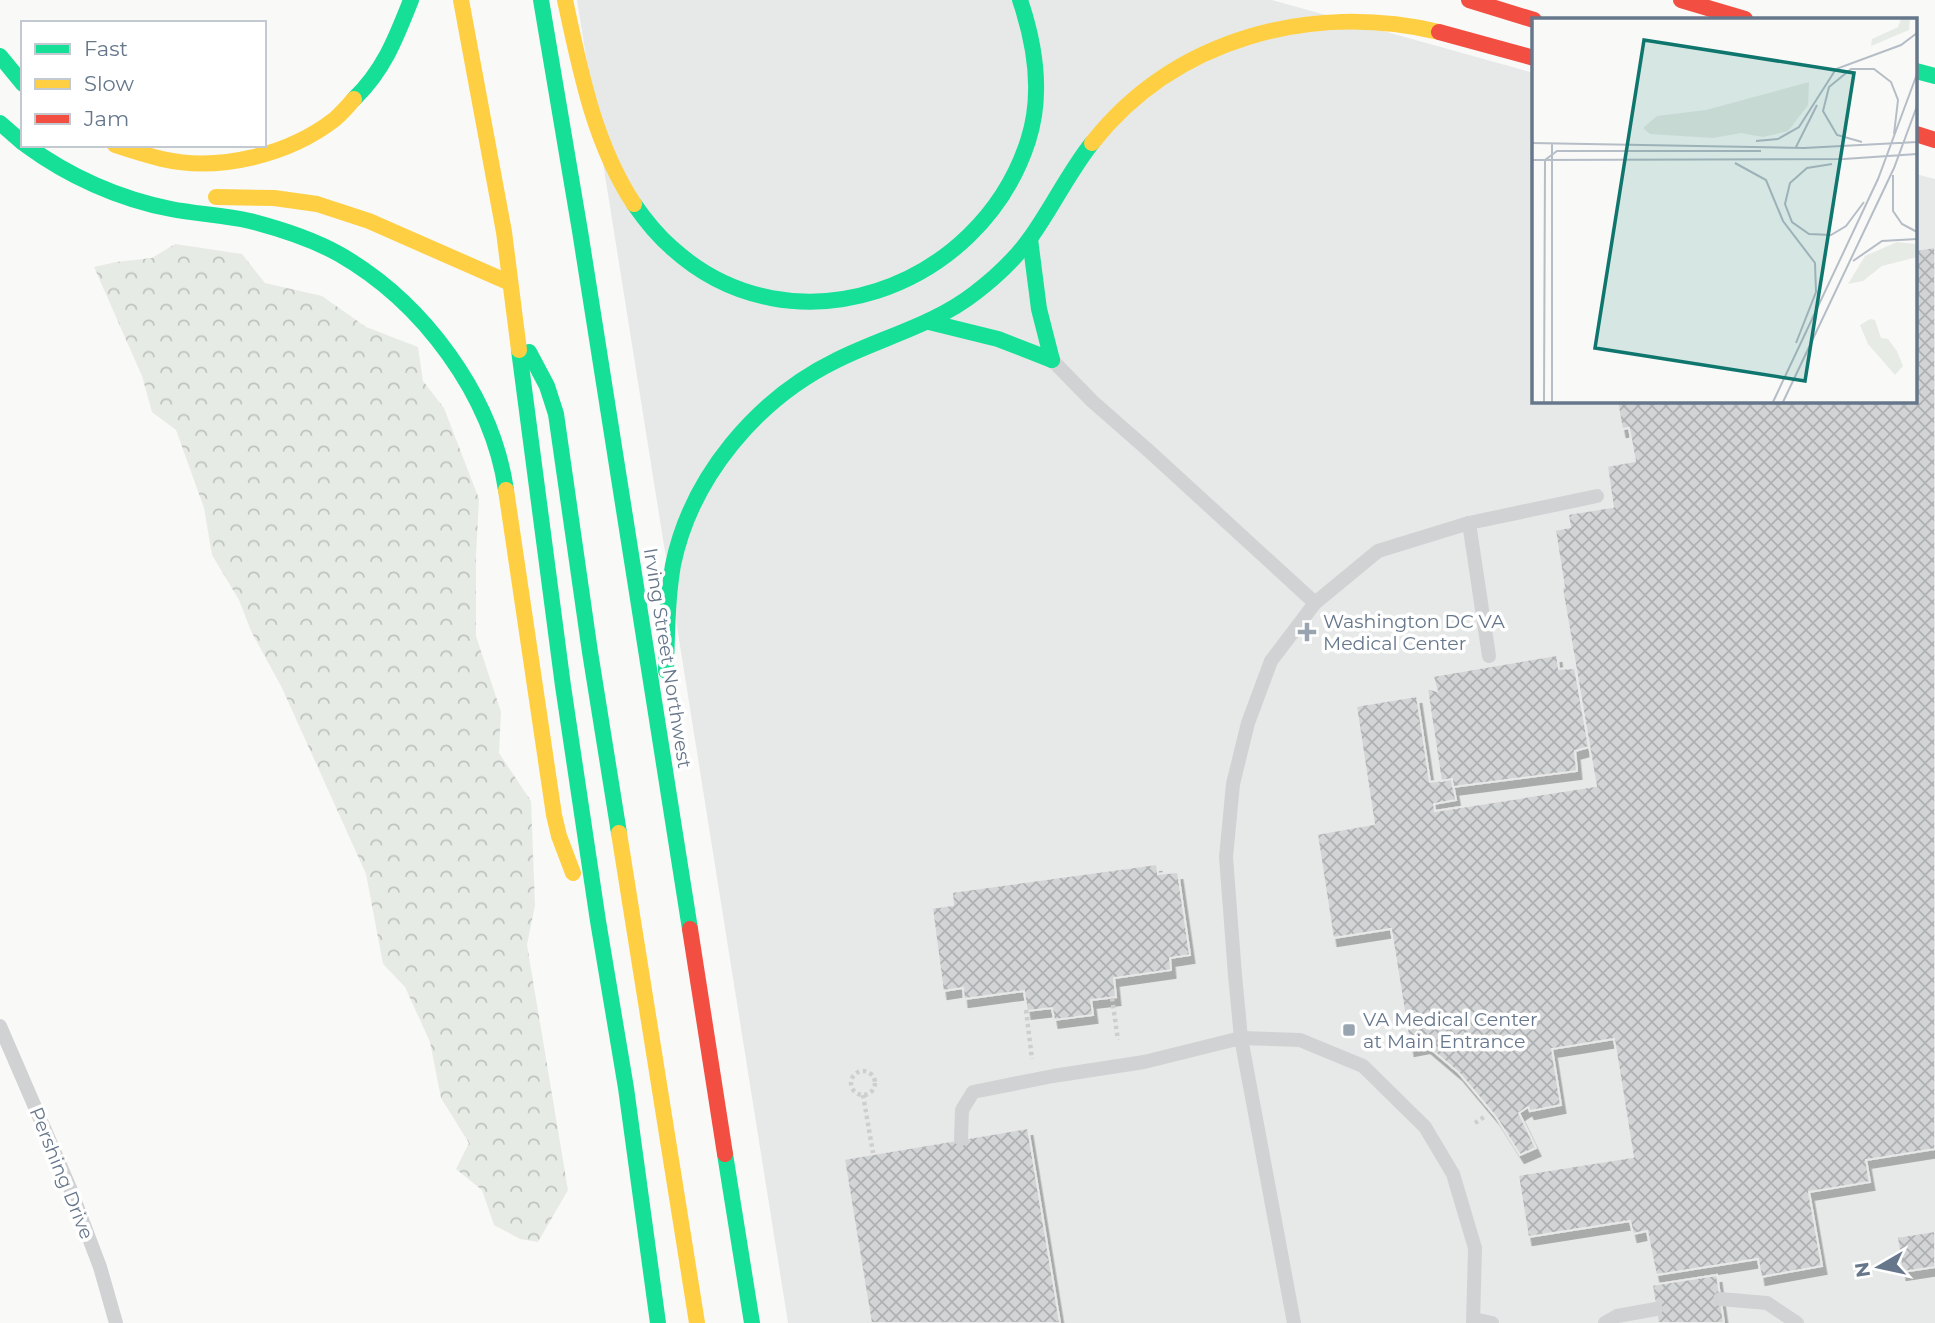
<svg xmlns="http://www.w3.org/2000/svg" width="1935" height="1323" viewBox="0 0 1935 1323" font-family="Montserrat,sans-serif">
  <style>
    .built { fill: #e7e9e9 }
    .forest { fill: url(#forest-crowns) }
    .building { fill: url(#building-cross-hatch); stroke: #e8e8e8; stroke-width: 2; filter: url(#shadow) }
    .lines { fill: none; stroke-linecap: round; stroke-linejoin: round }
    .path { stroke: #cececf; stroke-width: 4.5; stroke-dasharray: 3.5 3.5; stroke-linecap: butt }
    .lane { stroke: #d1d2d3; stroke-width: 14 }
    .fast { stroke: #16e098; stroke-width: 16 }
    .slow { stroke: #ffcf43; stroke-width: 16 }
    .jam { stroke: #f24e42; stroke-width: 16 }
    .poi-dot { fill: #99a4b1; stroke: #fff; stroke-width: 2.5 }
    .labels { text-anchor: middle; stroke-width: 7; stroke-linejoin: round; paint-order: stroke }
    .poi-label { font-size: 19px; fill: #66778b; stroke: #fff; text-anchor: start }
    .street-label { font-size: 19px; fill: #66778b; stroke: #fff }
    .inset-road { fill: none; stroke: #b5bdc6; stroke-width: 2 }
    .view { fill: #0f766e; fill-opacity: 0.15; stroke: #0f766e; stroke-width: 3.5 }
    .inset-edge { fill: none; stroke: #66778b; stroke-width: 3.5 }
  </style>
  <defs>
    <pattern id="forest-crowns" width="20" height="18" patternUnits="userSpaceOnUse" patternTransform="scale(1.75)"><rect width="20" height="18" fill="#e7ebe5"/><path d="M2 6a3 3 0 1 1 6 0M12 15a3 3 0 1 1 6 0" fill="none" stroke="#bfc3c0"/></pattern>
    <pattern id="building-cross-hatch" width="8" height="8" patternUnits="userSpaceOnUse" patternTransform="scale(1.75)"><rect width="8" height="8" fill="#d2d4d5"/><path d="M0 0l8 8M0 8l8-8" fill="none" stroke="#aeb1b3"/></pattern>
    <filter id="shadow"><feDropShadow dx="4.5" dy="8" stdDeviation="0" flood-color="#0004"/></filter>
  </defs>
  <rect width="100%" height="100%" fill="#f9f9f8"/>
  <polygon class="built" points="577,0 1272,0 1534,73 1534,401 1916,401 1916,174 1935,179 1935,1323 788,1323"/>
  <polygon class="forest" points="175,244 242,254 265,283 322,296 366,327 418,347 423,381 444,408 479,499 476,556 476,636 501,712 499,753 531,801 535,905 527,945 568,1190 538,1242 520,1239 494,1225 482,1190 456,1169 469,1143 441,1098 430,1042 405,987 383,964 366,874 282,688 251,631 239,600 212,555 204,508 176,430 152,412 142,376 94,267 116,262 152,258"/>
  <g class="building">
    <polygon points="1935,247 1935,1149 1866,1160 1870,1182 1809,1192 1822,1266 1761,1277 1758,1259 1656,1275 1647,1231 1633,1234 1630,1221 1528,1237 1518,1175 1633,1157 1614,1039 1552,1049 1561,1105 1530,1111 1528,1107 1519,1113 1536,1148 1520,1155 1496,1117 1459,1073 1426,1045 1410,1048 1391,929 1333,938 1317,834 1374,824 1356,706 1417,696 1430,782 1452,779 1456,800 1434,804 1435,811 1596,786 1562,588 1564,587 1555,530 1570,527 1568,514 1613,507 1607,466 1635,461 1629,428 1622,429 1617,401 1916,401 1916,250"/>
    <polygon points="1557,655 1559,669 1575,668 1589,747 1575,751 1577,771 1453,787 1452,779 1441,781 1427,688 1437,691 1433,676"/>
    <polygon points="1157,864 1158,874 1178,872 1190,955 1170,958 1171,970 1114,978 1116,997 1091,1000 1093,1015 1054,1020 1052,1008 1027,1011 1024,991 964,999 963,988 943,991 932,908 953,905 952,892"/>
    <polygon points="1028,1128 1060,1323 871,1323 844,1159"/>
    <polygon points="1935,1231 1935,1267 1902,1272 1897,1237"/>
    <polygon points="1717,1275 1724,1323 1658,1323 1652,1285"/>
  </g>
  <g class="lines">
    <g class="path">
      <polyline points="1112,998 1118,1040"/>
      <polyline points="1026,1010 1032,1059"/>
      <circle cx="863" cy="1083" r="12"/>
      <polyline points="863,1095 873,1153"/>
      <polyline points="1475,1123 1484,1117"/>
    </g>
    <g class="lane">
      <polyline points="1054,362 1092,401 1149,451 1315,603"/>
      <polyline points="1469,523 1489,656"/>
      <polyline points="0,1026 70,1188 100,1267 116,1323"/>
      <polyline points="961,1139 962,1110 973,1092 1053,1076 1144,1062 1241,1038 1300,1040 1363,1066 1425,1127 1453,1174 1475,1248 1473,1323"/>
      <polyline points="1720,1299 1767,1303 1797,1323"/>
      <polyline points="1474,1319 1492,1323"/>
      <polyline points="1294,1323 1241,1038 1235,975 1226,857 1233,784 1248,723 1271,661 1315,603 1378,551 1469,523 1597,496"/>
      <polyline points="1605,1323 1617,1316 1656,1309"/>
    </g>
    <g class="fast">
      <polyline points="541,0 580,231 690,929"/>
      <polyline points="0,56 23,84"/>
      <polyline points="1916,71 1935,76"/>
      <path d="M354,99C384,70 396,38 411,0"/>
      <polyline points="0,123 23,143"/>
      <path d="M26,145C68,176 119,199 171,209C197,214 224,215 250,221C281,229 312,239 339,254C423,302 492,395 506,490"/>
      <path d="M634,204C645,220 657,235 672,248C792,357 980,289 1028,141C1043,95 1035,44 1020,0"/>
      <polyline points="1030,239 1039,309 1052,360"/>
      <polyline points="929,322 998,339 1052,360"/>
      <polyline points="519,350 563,686 598,921 626,1088 658,1323"/>
      <polyline points="529,352 547,386 556,414 590,652 619,833"/>
      <path d="M666,671C667,636 667,600 673,565C691,477 757,399 837,360C883,337 934,325 975,293C996,277 1016,258 1031,237C1053,206 1069,172 1092,143"/>
      <polyline points="725,1154 752,1323"/>
    </g>
    <g class="slow">
      <polyline points="461,0 504,232 519,350"/>
      <path d="M565,0C580,70 594,143 634,204"/>
      <path d="M1092,143C1175,38 1311,2 1439,32"/>
      <path d="M115,145C130,150 146,155 162,159C219,172 289,155 335,119C342,113 348,106 354,99"/>
      <polyline points="216,197 274,198 317,204 369,221 510,283"/>
      <polyline points="506,490 554,815 559,836 573,873"/>
      <polyline points="619,833 697,1323"/>
    </g>
    <g class="jam">
      <polyline points="1469,0 1534,20"/>
      <polyline points="1681,0 1745,19"/>
      <polyline points="1439,32 1534,58"/>
      <polyline points="1916,134 1935,140"/>
      <polyline points="690,929 725,1154"/>
    </g>
  </g>
  <g class="poi-dot">
    <path d="M1303.5 621.5h7v7h7v7h-7v7h-7v-7h-7v-7h7z"/>
    <rect x="1342" y="1023" width="14" height="14" rx="3.5"/>
  </g>
  <g class="labels">
    <g class="poi-label">
      <text x="1323" y="628">Washington DC VA<tspan x="1323" dy="22">Medical Center</tspan></text>
      <text x="1363" y="1026">VA Medical Center<tspan x="1363" dy="22">at Main Entrance</tspan></text>
    </g>
    <g class="street-label">
      <text transform="translate(668 658) rotate(81)" y="7">Irving Street Northwest</text>
      <text transform="translate(62 1173) rotate(68)" y="7">Pershing Drive</text>
    </g>
  </g>
  <g transform="translate(1532 18)">
    <rect width="385" height="385" fill="#f9f9f8"/>
    <path d="M369,1H378L377,12L339,28L340,21L366,9ZM277,64L276,87L256,113L231,119L209,115L181,120L118,116L111,110L125,98L174,92ZM365,224L385,226V239L350,248L331,263L316,266L333,238ZM338,301L343,302L349,320L356,321L365,333L371,348L363,357L336,326L328,307Z" fill="#e7ebe5"/>
    <path class="inset-road" d="M224,123L246,121L267,109L304,51L369,27L385,15M330,124L305,117L291,93L297,69L319,51H342L359,64L366,82L362,116M0,125L272,130L385,124M20,125V384M264,129L285,87M0,142L312,141L385,136M13,142L25,133H229M203,145L234,162L251,203L283,245L284,274L264,325M300,146L275,150L258,165L253,186L260,204L277,216L299,217L314,208L332,184M361,157V193L370,206L385,214M321,243L350,223L385,221M12,384L13,142M241,384L346,161L385,56M251,384L362,150L385,88"/>
    <path class="view" d="M112,22L322,55L273,363L63,330Z"/>
    <rect width="385" height="385" class="inset-edge"/>
  </g>
  <rect x="21" y="21" width="245" height="126" fill="#ffffff" stroke="#c2c9d1" stroke-width="2"/>
  <rect x="35" y="44" width="35" height="10" fill="#16e098" stroke="#c2c9d1" stroke-width="2"/>
  <text x="84" y="56" font-size="21" fill="#66778b">Fast</text>
  <rect x="35" y="79" width="35" height="10" fill="#ffcf43" stroke="#c2c9d1" stroke-width="2"/>
  <text x="84" y="91" font-size="21" fill="#66778b">Slow</text>
  <rect x="35" y="114" width="35" height="10" fill="#f24e42" stroke="#c2c9d1" stroke-width="2"/>
  <text x="84" y="126" font-size="21" fill="#66778b">Jam</text>
  <g transform="translate(1879 1267) rotate(261)" stroke="#ffffff" stroke-width="5" paint-order="stroke">
  <path d="M0-5L12 26L0 18L-12 26Z" fill="#66778b"/>
  <text y="-10" font-size="19" font-weight="bold" text-anchor="middle" fill="#66778b">N</text>
  </g>
</svg>
